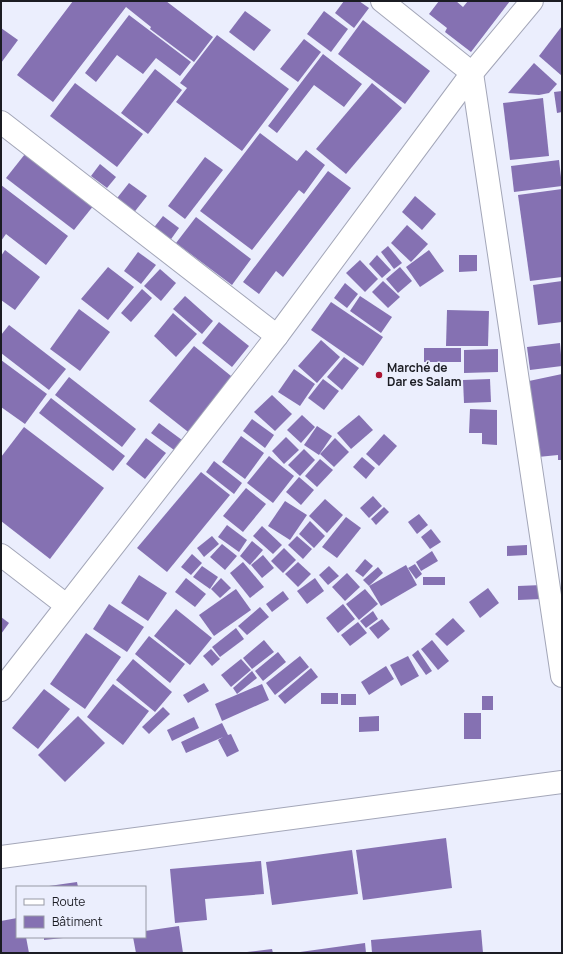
<svg xmlns="http://www.w3.org/2000/svg" width="563" height="954" viewBox="0 0 563 954" font-family="Manrope,sans-serif">
  <style>
    .building { fill: #8571b2 }
    .lines { fill: none; stroke-linecap: round; stroke-linejoin: round }
    .pedestrian-casing { stroke: #a3a6b8; stroke-width: 24 }
    .minor-casing { stroke: #a3a6b8; stroke-width: 24 }
    .pedestrian { stroke: #fff; stroke-width: 22 }
    .minor { stroke: #fff; stroke-width: 22 }
    .poi-dot { fill: #ab1432; stroke: #ebeefd; stroke-width: 1.5 }
    .labels { text-anchor: middle; stroke-width: 3; stroke-linejoin: round; paint-order: stroke }
    .poi-label { font-size: 12px; font-weight: bold; fill: #1b1c23; stroke: #ebeefd; text-anchor: start }
  </style>
  <rect width="100%" height="100%" fill="#ebeefd"/>
  <g class="building">
    <polygon points="73,1 166,1 213,37 194,62 150,29 151,27 126,7 53,102 17,75"/>
    <polygon points="344,1 359,1 369,8 354,28 335,13"/>
    <polygon points="439,1 456,1 463,7 468,1 510,1 471,52 445,32 447,28 429,14"/>
    <polygon points="245,11 271,30 254,51 229,32"/>
    <polygon points="324,11 348,29 331,52 307,34"/>
    <polygon points="129,15 191,62 180,76 156,58 143,74 117,55 96,82 85,73"/>
    <polygon points="363,20 430,71 405,104 338,54"/>
    <polygon points="562,26 562,76 539,56"/>
    <polygon points="1,28 18,40 1,63"/>
    <polygon points="217,35 289,89 242,151 176,102 187,88 180,83"/>
    <polygon points="304,39 321,52 298,82 280,69"/>
    <polygon points="323,54 362,84 344,107 314,85 277,133 268,126"/>
    <polygon points="534,63 557,84 549,93 539,95 508,93"/>
    <polygon points="155,69 182,90 148,134 121,113"/>
    <polygon points="75,83 143,134 117,167 50,116"/>
    <polygon points="372,83 402,108 346,174 316,149"/>
    <polygon points="562,91 562,112 557,113 554,92"/>
    <polygon points="543,98 549,156 510,160 503,103"/>
    <polygon points="260,133 297,161 306,150 325,165 304,194 299,190 252,250 200,211"/>
    <polygon points="25,154 94,205 74,230 6,178"/>
    <polygon points="205,157 223,170 185,219 168,206"/>
    <polygon points="559,160 562,186 514,192 511,166"/>
    <polygon points="100,164 116,177 107,188 91,176"/>
    <polygon points="328,171 351,188 283,277 276,271 259,294 243,282"/>
    <polygon points="129,183 147,196 132,215 114,202"/>
    <polygon points="1,185 68,236 46,265 6,234 1,241"/>
    <polygon points="562,189 562,277 530,281 518,195"/>
    <polygon points="415,196 436,214 422,230 402,212"/>
    <polygon points="163,216 179,228 169,242 152,230"/>
    <polygon points="196,217 251,259 232,285 176,243"/>
    <polygon points="407,225 428,244 411,262 391,243"/>
    <polygon points="388,246 402,263 394,269 381,252"/>
    <polygon points="5,250 40,277 15,310 1,300 1,256"/>
    <polygon points="429,250 444,271 420,287 406,267"/>
    <polygon points="138,252 156,265 141,284 124,271"/>
    <polygon points="377,255 391,270 382,278 369,264"/>
    <polygon points="459,255 477,255 477,271 459,272"/>
    <polygon points="360,260 378,279 365,292 346,273"/>
    <polygon points="108,267 134,287 108,320 81,299"/>
    <polygon points="400,267 412,281 398,293 386,279"/>
    <polygon points="160,269 176,283 161,301 144,286"/>
    <polygon points="383,281 400,297 388,308 372,292"/>
    <polygon points="562,281 562,322 538,325 533,285"/>
    <polygon points="345,283 358,294 347,308 334,298"/>
    <polygon points="142,289 152,298 131,322 121,313"/>
    <polygon points="185,296 213,321 202,334 173,309"/>
    <polygon points="360,296 392,317 381,333 350,311"/>
    <polygon points="331,302 383,337 363,366 311,330"/>
    <polygon points="79,309 110,332 80,371 50,349"/>
    <polygon points="447,310 489,311 488,346 446,346"/>
    <polygon points="173,313 197,334 176,357 154,336"/>
    <polygon points="219,322 249,346 232,367 202,343"/>
    <polygon points="9,325 66,369 49,390 1,353 1,335"/>
    <polygon points="321,340 340,357 317,383 298,366"/>
    <polygon points="560,343 562,366 530,370 527,347"/>
    <polygon points="194,346 236,380 192,435 149,401"/>
    <rect x="424" y="348" width="37" height="14"/>
    <polygon points="498,349 498,372 464,373 464,350"/>
    <polygon points="344,357 359,368 342,390 327,377"/>
    <polygon points="1,360 47,394 25,424 1,407"/>
    <polygon points="294,369 315,384 300,406 278,392"/>
    <polygon points="562,374 562,460 558,460 558,455 538,457 529,381"/>
    <polygon points="69,377 136,429 122,447 55,395"/>
    <polygon points="323,379 339,391 324,410 308,398"/>
    <polygon points="490,379 491,402 464,403 463,380"/>
    <polygon points="272,395 292,414 275,431 254,412"/>
    <polygon points="51,398 125,456 113,471 39,413"/>
    <polygon points="470,409 497,410 497,445 482,444 482,433 469,433"/>
    <polygon points="302,415 315,427 301,443 287,430"/>
    <polygon points="359,415 373,430 351,449 337,433"/>
    <polygon points="252,419 274,435 265,448 243,431"/>
    <polygon points="159,423 182,440 174,450 151,433"/>
    <polygon points="317,426 332,436 319,455 304,445"/>
    <polygon points="24,427 104,488 50,559 1,521 1,457"/>
    <polygon points="384,434 397,446 379,466 366,454"/>
    <polygon points="241,436 264,453 245,479 222,462"/>
    <polygon points="286,437 299,450 284,464 272,451"/>
    <polygon points="146,438 166,453 145,479 126,464"/>
    <polygon points="335,438 349,452 334,467 320,454"/>
    <polygon points="304,449 315,460 300,476 288,465"/>
    <polygon points="269,456 294,476 273,503 247,483"/>
    <polygon points="362,457 375,468 366,479 353,467"/>
    <polygon points="320,459 333,470 317,487 305,476"/>
    <polygon points="214,461 242,483 234,494 206,472"/>
    <polygon points="201,472 230,495 167,572 137,548"/>
    <polygon points="299,477 314,490 301,505 286,492"/>
    <polygon points="246,488 266,504 243,532 223,516"/>
    <polygon points="373,496 382,506 369,518 360,508"/>
    <polygon points="325,499 343,515 327,533 309,516"/>
    <polygon points="285,501 307,515 290,540 268,526"/>
    <polygon points="384,507 389,512 376,525 371,519"/>
    <polygon points="419,514 428,525 417,534 408,522"/>
    <polygon points="346,517 361,528 337,558 322,547"/>
    <polygon points="310,521 325,536 314,548 299,534"/>
    <polygon points="227,525 247,540 239,552 218,537"/>
    <polygon points="262,526 282,545 273,554 253,536"/>
    <polygon points="431,529 441,542 430,549 421,537"/>
    <polygon points="212,536 219,544 204,557 197,548"/>
    <polygon points="297,536 312,549 303,559 288,545"/>
    <polygon points="252,541 263,550 250,565 240,556"/>
    <polygon points="222,544 237,556 225,570 210,557"/>
    <polygon points="527,545 527,555 507,556 507,546"/>
    <polygon points="284,548 296,560 283,573 271,561"/>
    <polygon points="432,551 438,561 421,571 416,562"/>
    <polygon points="192,554 202,563 191,575 181,567"/>
    <polygon points="263,555 274,568 262,578 251,565"/>
    <polygon points="365,559 373,566 363,577 355,571"/>
    <polygon points="243,562 264,587 250,598 230,573"/>
    <polygon points="298,562 311,574 298,587 285,574"/>
    <polygon points="415,564 422,574 416,579 408,568"/>
    <polygon points="406,565 417,585 381,606 369,586"/>
    <polygon points="202,566 218,577 210,589 193,577"/>
    <polygon points="329,566 339,576 328,585 319,575"/>
    <polygon points="378,567 383,573 369,586 363,580"/>
    <polygon points="347,573 360,587 345,601 332,587"/>
    <polygon points="139,575 167,593 148,621 121,603"/>
    <rect x="423" y="577" width="22" height="8"/>
    <polygon points="186,578 206,594 195,607 175,592"/>
    <polygon points="221,578 231,588 220,598 211,589"/>
    <polygon points="315,578 324,591 307,604 297,591"/>
    <polygon points="542,585 542,599 518,600 518,586"/>
    <polygon points="488,588 499,603 480,618 469,602"/>
    <polygon points="236,589 251,610 214,636 199,615"/>
    <polygon points="365,589 378,604 359,620 346,604"/>
    <polygon points="283,591 289,599 272,612 266,604"/>
    <polygon points="109,604 144,627 127,652 93,629"/>
    <polygon points="343,604 355,619 338,633 326,618"/>
    <polygon points="260,607 269,617 247,635 238,626"/>
    <polygon points="176,609 212,638 190,665 154,636"/>
    <polygon points="373,611 378,619 366,628 360,621"/>
    <polygon points="1,617 9,623 1,634"/>
    <polygon points="453,618 465,631 447,646 435,634"/>
    <polygon points="382,619 390,629 378,639 369,628"/>
    <polygon points="358,622 367,633 350,646 341,635"/>
    <polygon points="236,628 244,639 220,657 212,647"/>
    <polygon points="86,633 121,657 85,709 50,684"/>
    <polygon points="149,636 185,664 170,683 135,654"/>
    <polygon points="264,640 274,652 252,669 243,658"/>
    <polygon points="432,640 449,661 438,670 421,649"/>
    <polygon points="211,649 220,659 212,666 203,656"/>
    <polygon points="418,650 432,671 426,675 412,655"/>
    <polygon points="278,652 286,662 263,681 255,671"/>
    <polygon points="300,656 309,667 275,695 266,683"/>
    <polygon points="408,656 419,676 401,686 390,665"/>
    <polygon points="133,659 172,692 155,712 116,680"/>
    <polygon points="241,659 251,670 231,687 221,675"/>
    <polygon points="386,666 394,679 369,695 361,682"/>
    <polygon points="311,668 318,677 285,704 278,696"/>
    <polygon points="252,671 257,678 237,694 233,688"/>
    <polygon points="204,683 209,691 188,703 183,695"/>
    <polygon points="113,684 149,711 123,745 87,717"/>
    <polygon points="262,684 269,700 222,721 215,704"/>
    <polygon points="44,689 70,709 38,749 12,728"/>
    <rect x="321" y="693" width="17" height="11"/>
    <rect x="341" y="694" width="15" height="11"/>
    <rect x="482" y="696" width="11" height="14"/>
    <polygon points="163,707 170,714 149,734 142,727"/>
    <rect x="464" y="713" width="17" height="26"/>
    <polygon points="78,716 105,743 65,782 38,755"/>
    <polygon points="379,716 379,731 359,732 359,717"/>
    <polygon points="194,717 199,728 172,741 167,730"/>
    <polygon points="222,723 228,735 231,734 239,751 227,757 218,740 223,737 186,753 181,742"/>
    <polygon points="446,838 452,888 363,900 356,850"/>
    <polygon points="352,850 358,894 272,905 266,862"/>
    <polygon points="261,861 264,894 205,899 207,920 175,923 170,869"/>
    <polygon points="77,882 78,887 49,887 49,886"/>
    <polygon points="17,918 17,937 26,937 29,953 2,953 1,921"/>
    <polygon points="179,926 183,953 136,953 133,937 145,937 145,931"/>
    <polygon points="481,930 483,953 372,953 371,940"/>
    <polygon points="44,937 63,937 63,938 44,940"/>
    <polygon points="365,943 366,953 300,953 300,952"/>
    <polygon points="272,949 273,953 247,953 247,952"/>
  </g>
  <g class="lines">
    <g class="pedestrian-casing">
      <g id="pedestrian">
        <polyline points="472,73 562,676"/>
        <polyline points="1,122 277,336"/>
        <polyline points="1,690 277,336 472,73 532,1"/>
        <polyline points="1,857 562,782"/>
      </g>
    </g>
    <g class="minor-casing">
      <g id="minor">
        <polyline points="382,1 472,73"/>
        <polyline points="1,555 66,605"/>
      </g>
    </g>
    <use href="#pedestrian" class="pedestrian"/>
    <use href="#minor" class="minor"/>
  </g>
  <circle class="poi-dot" cx="379" cy="375" r="4"/>
  <g class="labels">
    <g class="poi-label">
      <text x="387" y="372">Marché de<tspan x="387" dy="14">Dar es Salam</tspan></text>
    </g>
  </g>
  <rect width="563" height="954" fill="none" stroke="#1b1c23" stroke-width="4"/>
  <rect x="16" y="886" width="130" height="52" fill="#ebeefd" stroke="#989aa6"/>
  <rect x="24" y="899" width="20" height="6" fill="#ffffff" stroke="#989aa6"/>
  <text x="52" y="906" font-size="12" fill="#1b1c23">Route</text>
  <rect x="24" y="916" width="20" height="12" fill="#8571b2" stroke="#989aa6"/>
  <text x="52" y="926" font-size="12" fill="#1b1c23">Bâtiment</text>
</svg>
